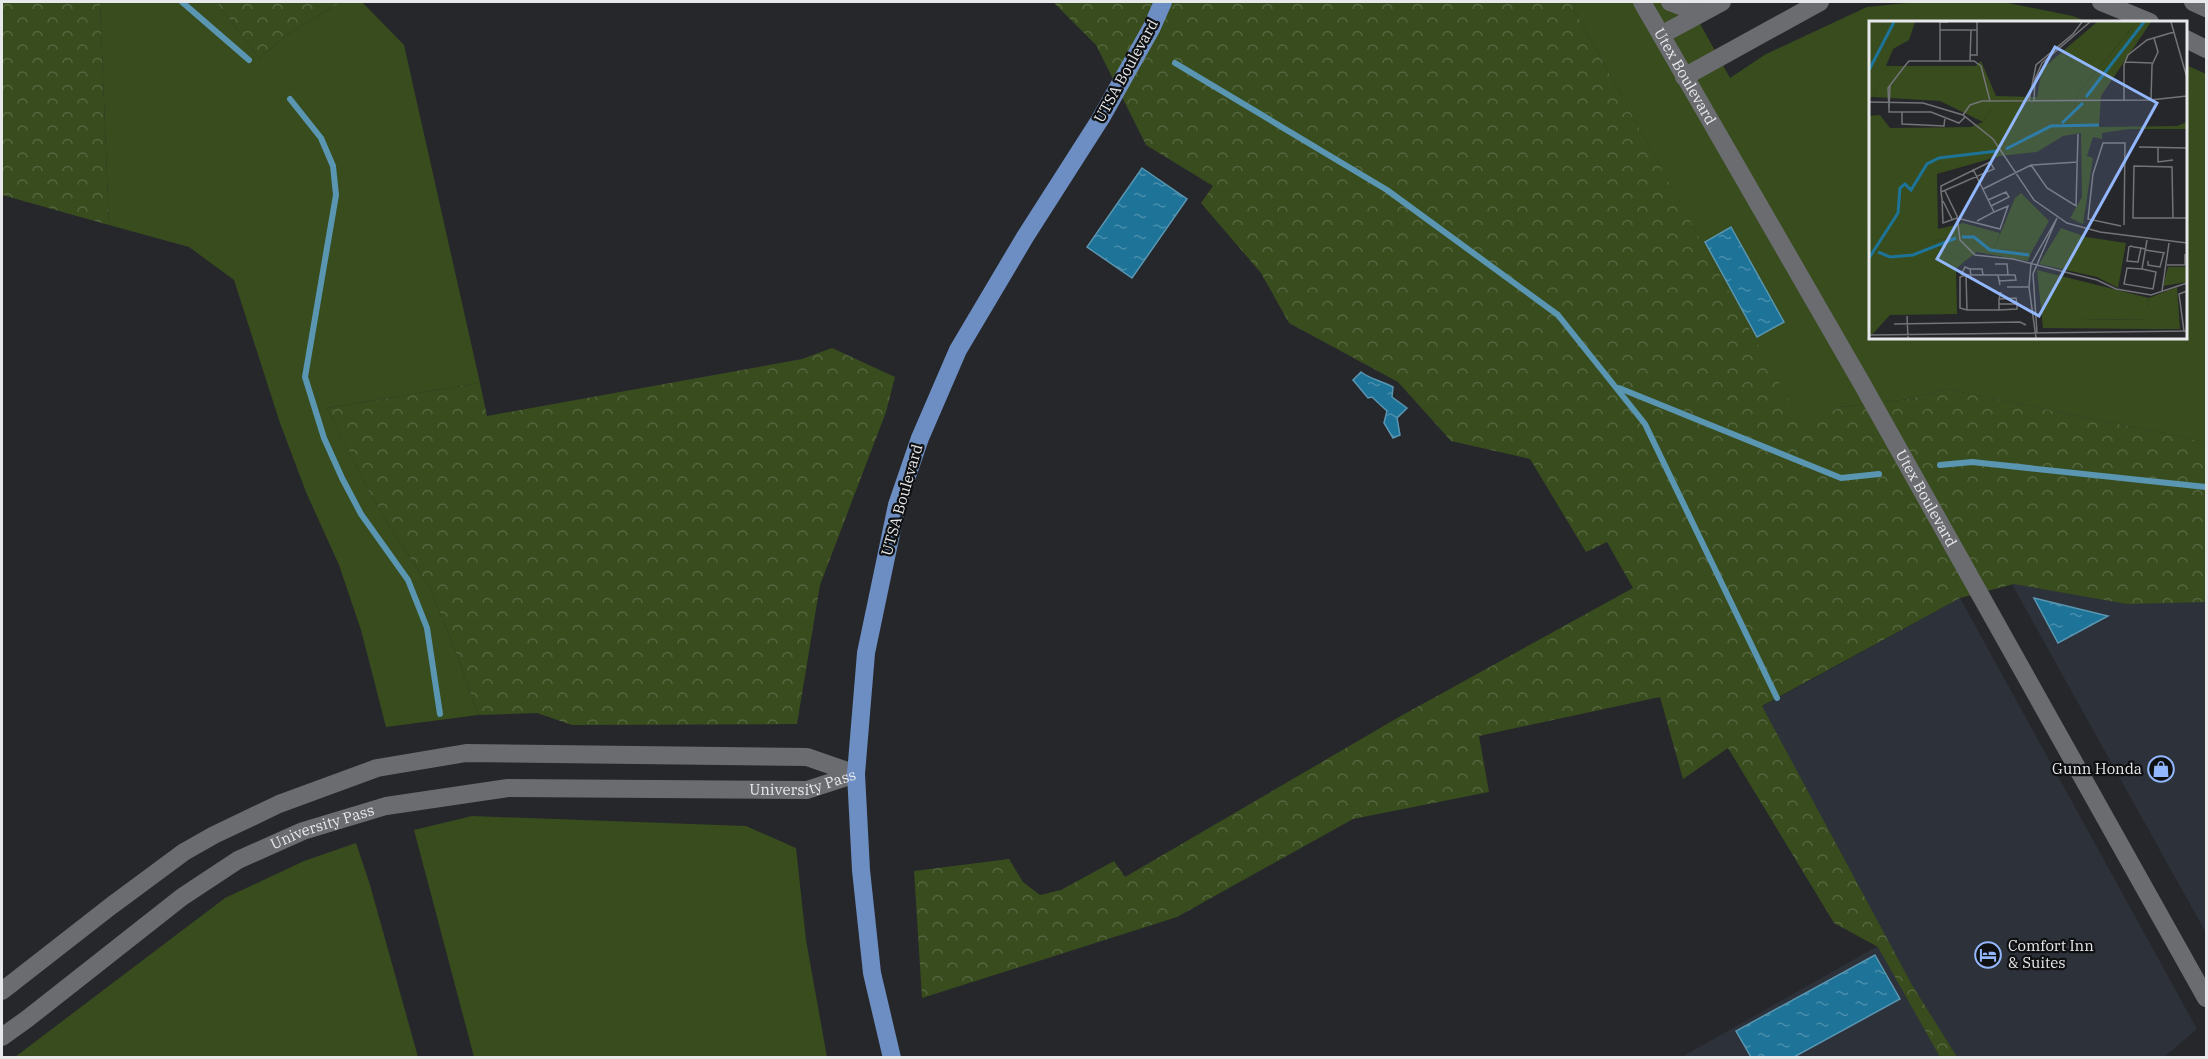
<svg xmlns="http://www.w3.org/2000/svg" width="2208" height="1059" viewBox="0 0 2208 1059" font-family="'IBM Plex Serif',serif">
  <style>
    .built { fill: #2d3139 }
    .grass { fill: #384c1e }
    .forest { fill: url(#forest-crowns) }
    .water { fill: url(#water-ripples); stroke: #5a96b1; stroke-width: 1.5 }
    .lines { fill: none; stroke-linecap: round; stroke-linejoin: round }
    .stream { stroke: #5a96b1; stroke-width: 6 }
    .minor { stroke: #6a6c70; stroke-width: 18 }
    .major { stroke: #6d8ec2; stroke-width: 18 }
    .labels { text-anchor: middle; stroke-width: 4.5; stroke-linejoin: round; paint-order: stroke }
    .street-label { font-size: 15px; fill: #e7e8ea; stroke: #0f1012 }
    .poi-label { font-size: 15px; fill: #e7e8ea; stroke: #0f1012; text-anchor: end }
    .inset-river { fill: none; stroke: #1d7398; stroke-width: 3 }
    .inset-road { fill: none; stroke: #737477; stroke-width: 1.5 }
    .view { fill: #93b7fd; fill-opacity: 0.15; stroke: #93b7fd; stroke-width: 3 }
    .inset-edge { fill: none; stroke: #e7e8ea; stroke-width: 3 }
  </style>
  <defs>
    <pattern id="forest-crowns" width="20" height="18" patternUnits="userSpaceOnUse" patternTransform="scale(1.5)"><rect width="20" height="18" fill="#384c1e"/><path d="M2 6a3 3 0 1 1 6 0M12 15a3 3 0 1 1 6 0" fill="none" stroke="#55663f"/></pattern>
    <pattern id="water-ripples" width="26" height="14" patternUnits="userSpaceOnUse" patternTransform="scale(1.5)"><rect width="26" height="14" fill="#1d7398"/><path d="M2 4q2-2 4 0t4 0M15 11q2-2 4 0t4 0" fill="none" stroke="#498eab"/></pattern>
  </defs>
  <rect width="100%" height="100%" fill="#26272b"/>
  <g class="built">
    <polygon points="2186,65 2206,74 2206,933 1875,338 2186,338"/>
    <polygon points="1960,598 2197,1029 2164,1057 1680,1058 1878,946 1747,715"/>
  </g>
  <g class="grass">
    <polygon points="100,2 216,2 259,58 290,33 341,2 362,2 404,45 480,383 327,408 367,488 393,532 429,586 456,652 478,715 386,727 361,630 339,565 306,492 280,423 234,280 189,247 109,225"/>
    <polygon points="1570,2 1688,2 1730,78 1766,54 1867,7 1917,2 2003,2 2073,16 2088,22 1870,22 1870,338 2186,338 2186,65 2206,74 2206,442 1947,389 1909,399 1841,407 1801,424"/>
    <polygon points="472,816 746,826 796,848 806,940 827,1057 474,1057 414,830"/>
    <polygon points="356,843 370,885 418,1057 15,1057 225,898 304,861"/>
  </g>
  <g class="forest">
    <polygon points="2,2 100,2 109,225 2,195"/>
    <polygon points="216,2 341,2 290,33 259,58"/>
    <polygon points="1053,2 1570,2 1801,423 1841,407 1909,399 1947,389 2206,442 2206,602 2127,604 2014,584 1960,598 1762,706 1912,985 1957,1057 1940,1057 1878,947 1834,923 1728,748 1683,779 1660,697 1479,736 1489,792 1353,819 1177,917 922,998 914,871 1009,859 1023,882 1040,895 1061,890 1114,861 1125,877 1399,717 1633,588 1607,542 1586,552 1530,459 1451,441 1398,382 1289,323 1261,273 1201,203 1213,186 1146,145 1096,45"/>
    <polygon points="832,348 895,377 886,412 820,585 797,724 572,725 537,713 478,715 456,652 429,586 393,532 367,488 327,408 480,383 487,416 802,359"/>
  </g>
  <g class="water">
    <polygon points="1142,168 1187,199 1132,278 1087,247"/>
    <polygon points="1731,227 1784,322 1757,337 1705,242"/>
    <path d="M1361,372C1370,379 1382,381 1393,387L1392,397L1407,408L1397,418L1400,435L1393,438L1384,423L1387,411L1372,397L1368,398L1353,380Z"/>
    <polygon points="2034,598 2108,616 2058,643"/>
    <polygon points="1875,955 1900,999 1794,1057 1751,1057 1736,1031"/>
  </g>
  <g class="lines">
    <g class="stream">
      <polyline points="182,2 249,60"/>
      <polyline points="1175,63 1387,190 1558,315 1645,424 1777,698"/>
      <polyline points="290,99 321,138 333,166 336,195 305,377 324,438 342,478 361,514 408,580 427,628 440,714"/>
      <polyline points="1619,388 1841,478 1879,474"/>
      <polyline points="1940,465 1972,462 2206,487"/>
    </g>
    <g class="minor">
      <path id="s1" d="M1642,2L1861,382L2206,998"/>
      <polyline points="1670,2 1686,8 1707,5"/>
      <polyline points="2101,2 2150,22"/>
      <polyline points="2193,2 2206,8"/>
      <polyline points="1661,35 1722,2"/>
      <polyline points="2186,39 2206,49"/>
      <polyline points="1684,77 1820,2"/>
      <polyline points="2,991 111,906 184,852 214,835 279,804 377,768 466,753 807,757 856,774"/>
      <path id="s2" d="M2,1037L27,1019L182,897L238,860L303,831L386,806L508,788L807,790L856,774"/>
    </g>
    <polyline class="major" points="892,1058 872,973 861,870 856,774 866,653 897,505 920,438 958,350 1025,237 1101,118 1152,27 1163,2"/>
  </g>
  <defs>
    <g id="shop-ring" transform="scale(1.35)"><circle r="9.5" fill="#0f1012" stroke="#93b7fd" stroke-width="1.5"/><path d="M-5-2.5h2.3a2.7 3.5 0 0 1 5.4 0H5L5.5 6h-11ZM-1.5-2.5h3a1.5 2.3 0 0 0-3 0Z" fill="#93b7fd"/></g>
    <g id="hotel-ring" transform="scale(1.35)"><circle r="9.5" fill="#0f1012" stroke="#93b7fd" stroke-width="1.5"/><path d="M-6-4.5h1.5V1H6V5H4.5V3h-9V5H-6ZM-4 0a1.8 1.8 0 1 1 3.6 0ZM.5 0V-2.5h3Q6-2.5 6 0Z" fill="#93b7fd"/></g>
  </defs>
  <g fill-rule="evenodd">
    <use href="#shop-ring" x="2161" y="769"/>
    <use href="#hotel-ring" x="1988" y="955"/>
  </g>
  <g class="labels">
    <g class="street-label">
      <text transform="translate(1126 71) rotate(-61)" y="5">UTSA Boulevard</text>
      <text dy="5" stroke="none"><textPath href="#s1" startOffset="86">Utex Boulevard</textPath></text>
      <text dy="5" stroke="none"><textPath href="#s1" startOffset="572">Utex Boulevard</textPath></text>
      <text transform="translate(902 500) rotate(-74)" y="5">UTSA Boulevard</text>
      <text dy="5" stroke="none"><textPath href="#s2" startOffset="872">University Pass</textPath></text>
      <text dy="5" stroke="none"><textPath href="#s2" startOffset="386">University Pass</textPath></text>
    </g>
    <g class="poi-label">
      <text x="2142" y="774">Gunn Honda</text>
      <text x="2008" y="951" text-anchor="start">Comfort Inn<tspan x="2008" dy="17">&amp; Suites</tspan></text>
    </g>
  </g>
  <g transform="translate(1869 21)">
    <rect width="318" height="318" fill="#26272b"/>
    <path d="M228,1H268L210,71L205,87H123L114,101L71,80L4,76L16,45H106L112,40L127,75L168,76L173,48ZM94,202L131,212L125,228L163,230L159,240L108,231L96,240L65,224L66,219L87,216V204ZM192,207L217,216L257,222L249,267L228,256L170,243ZM299,246H318V261L294,265ZM168,249L280,277L278,286H246L212,298L283,299L282,308L174,307Z" fill="#384c1e"/>
    <path d="M0,1H46L40,19L24,28L4,76H0ZM268,1H282L232,75L230,106L308,105L318,101V108H260L233,112V118L224,116L218,135L224,137L214,203L201,197L213,176L212,112L194,115L168,131L131,135L68,153L69,208L87,204L88,216L66,219L65,224L96,240L87,248L88,293L21,294L0,317V95L11,94L21,107L102,106L114,101L123,87H205L210,71ZM152,172L180,200L163,230L125,228L146,177ZM308,266L311,308H282V299L212,298L220,268L245,275L246,286H278L280,277Z" fill="#384c1e"/>
    <path d="M0,95L6,123L0,239Z" fill="#384c1e"/>
    <path class="inset-river" d="M0,49L25,1M217,76L275,1M193,102L214,82M137,128L182,105L230,104M93,216H105L121,229L160,234M9,231L21,236L44,234L87,217M0,237L29,192L31,167L36,163L42,169L58,143L70,137L128,130"/>
    <path class="inset-road" d="M302,1L318,57M71,9H108M101,34H108V1M71,40V1H79M101,40L102,9M256,41L283,42M21,64L20,88L19,67L35,46L40,40H105L112,45L121,80M255,79V44L259,34L278,19L305,11M282,79L283,44L289,31L285,17M160,80L167,44L204,13L213,1M165,80L166,58L173,42L221,1M0,81L54,82L94,94L124,118L165,179L198,202L231,211L318,222M20,88V91H62L90,102L96,96M33,91V103L75,105L76,96M94,94L101,84L113,80L281,79L318,75M270,126L318,127M289,126V141L304,139M162,144L178,167L207,185L209,113M104,148L125,191L108,200M114,168L162,144L209,141M76,170L88,195L91,219L106,234L144,238L228,259L247,268L282,274L318,262M72,171L125,148L121,141L72,165V171L73,178L74,202L88,197L131,208L139,185L125,191M119,179L137,171L140,176L122,185M74,180L83,198M304,197L303,146L265,145L264,197H318M252,205L219,198L224,153L234,122H256L255,204M272,227L269,241L258,240L260,226L262,225L265,226L272,227L276,228M276,229L296,232M279,240V244L291,246L295,231M126,243H138L139,254M298,244H316V233M101,248H113L114,254M273,248L287,251L284,268L255,263L258,247L273,248L278,219M92,254L96,246L101,248L102,254M97,254L91,256V287L98,289M130,254H146L147,259L130,260M138,266H160M293,270L300,222M130,278L147,277L148,283M130,283H148V288L130,289V278L132,271M130,289H98L97,254H129L131,264M38,295L39,317M25,303L151,301L157,304M315,310L310,273L318,270M168,312L164,253L188,197M0,314L318,310M167,317L160,266L162,243L188,197"/>
    <path class="view" d="M186,26L288,82L170,295L68,238Z"/>
    <rect width="318" height="318" class="inset-edge"/>
  </g>
  <rect width="2208" height="1059" fill="none" stroke="#e7e8ea" stroke-width="6"/>
</svg>
